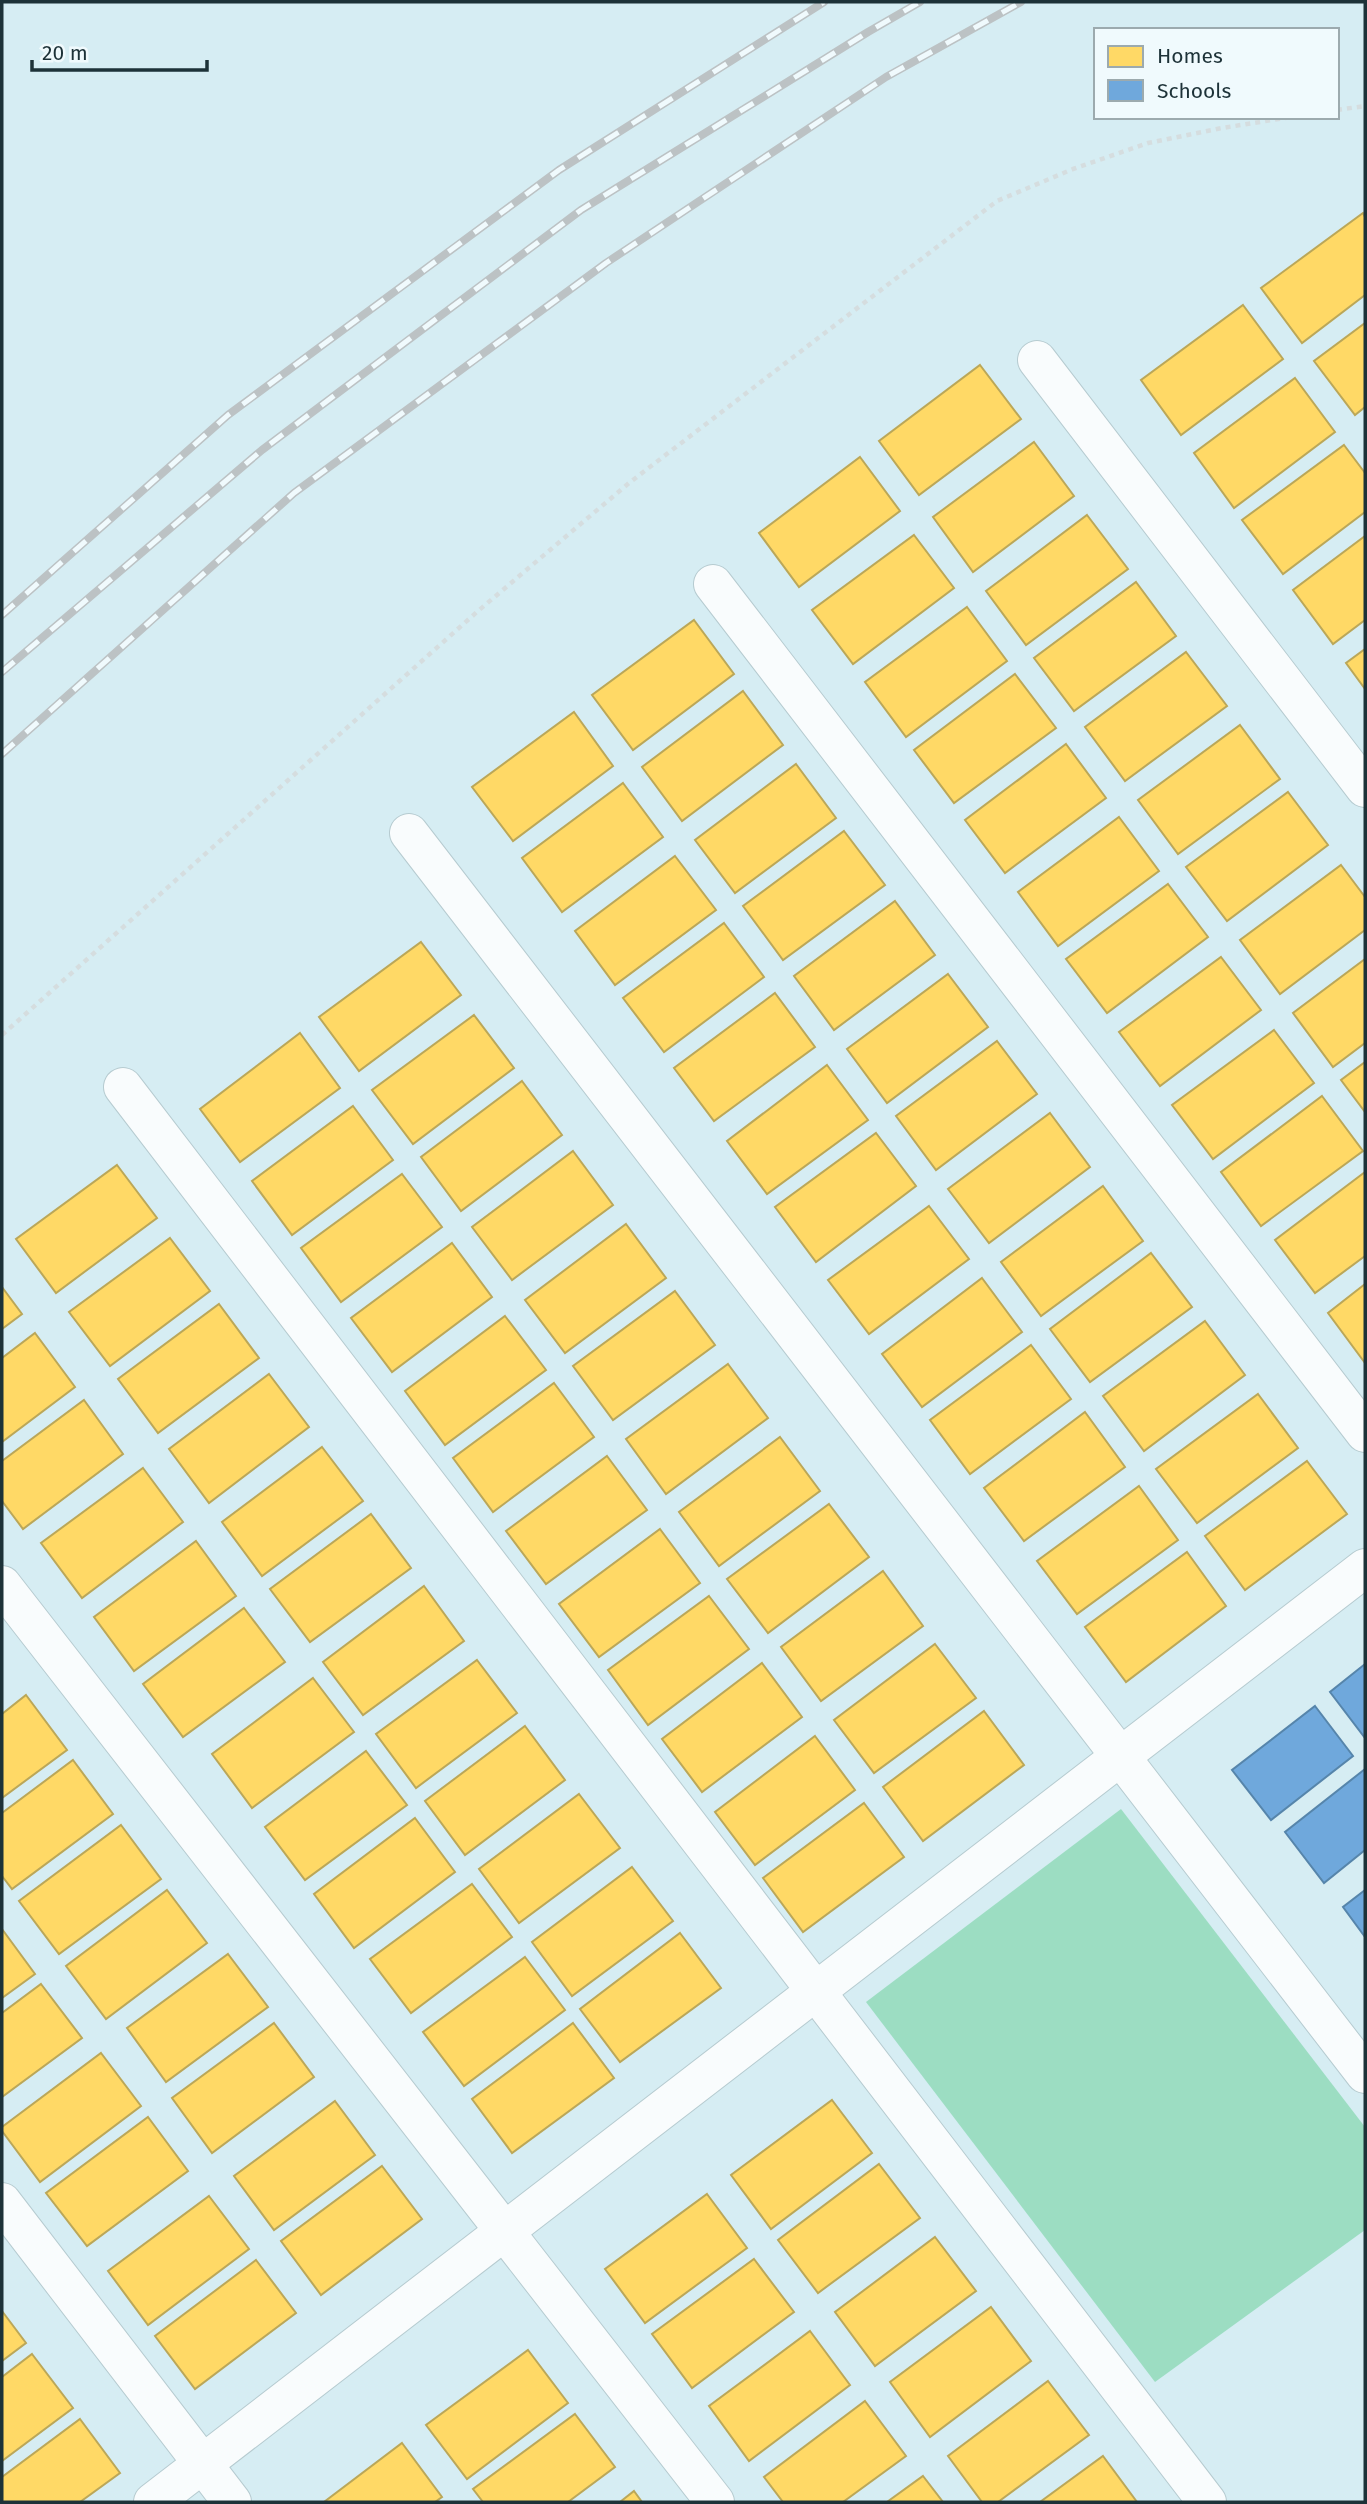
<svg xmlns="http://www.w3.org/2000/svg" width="1367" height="2504" viewBox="0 0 1367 2504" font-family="'Fira Sans',sans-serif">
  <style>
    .green { fill: #9cddc2 }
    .homes { fill: #ffd966; stroke: #bba758; stroke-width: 2 }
    .schools { fill: #6fa8dc; stroke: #5685ab; stroke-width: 2 }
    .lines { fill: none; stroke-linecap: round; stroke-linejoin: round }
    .street-casing { stroke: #b6cbd0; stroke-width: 40 }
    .path { stroke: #d5dddf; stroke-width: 4.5; stroke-dasharray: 5 5; stroke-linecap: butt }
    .street { stroke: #f9fcfd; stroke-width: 38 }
    .rail-casing { stroke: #bcc2c4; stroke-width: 8 }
    .rail { stroke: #f0fafd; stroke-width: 5; stroke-dasharray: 16; stroke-linecap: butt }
  </style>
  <rect width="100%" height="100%" fill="#d6edf3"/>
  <polygon class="green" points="1121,1809 1365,2127 1365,2230 1155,2382 866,2002"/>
  <g class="homes">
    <polygon points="1363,213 1365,217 1365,295 1302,343 1261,288"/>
    <polygon points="1243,305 1283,359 1181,435 1141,380"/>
    <polygon points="1365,323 1365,407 1355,415 1314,361"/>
    <polygon points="980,365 1021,419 919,495 879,441"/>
    <polygon points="1295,378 1335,432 1234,508 1194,453"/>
    <polygon points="1034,442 1074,496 973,572 933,517"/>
    <polygon points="1344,445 1365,473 1365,512 1283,574 1242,520"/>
    <polygon points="860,457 900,511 799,587 759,533"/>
    <polygon points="1087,515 1128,569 1026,645 986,591"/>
    <polygon points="914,535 954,588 853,664 812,610"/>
    <polygon points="1365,536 1365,620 1333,644 1293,590"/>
    <polygon points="1136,582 1176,636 1074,711 1034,658"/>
    <polygon points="967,607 1007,661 906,737 865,682"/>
    <polygon points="694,620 734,674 633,750 592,695"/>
    <polygon points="1365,649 1365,689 1346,663"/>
    <polygon points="1186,652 1227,706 1125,781 1085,727"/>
    <polygon points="1015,674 1056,728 954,803 914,750"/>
    <polygon points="743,691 783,745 682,821 642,767"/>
    <polygon points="574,712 613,766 513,841 472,787"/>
    <polygon points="1240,725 1280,779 1178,854 1138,800"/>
    <polygon points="1066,744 1106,798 1005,873 965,820"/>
    <polygon points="796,764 836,818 735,893 695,840"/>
    <polygon points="623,783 663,837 562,912 522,858"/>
    <polygon points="1288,792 1328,845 1227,921 1186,867"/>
    <polygon points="1119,817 1159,871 1058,946 1018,892"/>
    <polygon points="844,831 885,885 783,960 743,906"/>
    <polygon points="675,856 716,910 615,985 575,931"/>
    <polygon points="1341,865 1365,897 1365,930 1280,994 1240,940"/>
    <polygon points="1168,884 1208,937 1107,1013 1066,959"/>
    <polygon points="895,901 935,955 834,1030 794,976"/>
    <polygon points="724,923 764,977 664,1052 623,998"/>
    <polygon points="421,942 461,995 359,1071 319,1017"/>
    <polygon points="1221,957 1261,1010 1160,1086 1119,1032"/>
    <polygon points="1365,959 1365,1043 1333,1067 1293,1013"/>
    <polygon points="948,974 988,1027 887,1103 847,1049"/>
    <polygon points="775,993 815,1047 714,1121 674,1068"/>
    <polygon points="474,1015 514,1068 413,1144 372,1090"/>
    <polygon points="1274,1030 1314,1083 1213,1159 1172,1105"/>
    <polygon points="300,1033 340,1088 240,1162 200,1109"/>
    <polygon points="997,1041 1037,1094 936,1170 896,1116"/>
    <polygon points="1365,1062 1365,1112 1341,1080"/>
    <polygon points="827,1065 868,1120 767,1194 727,1141"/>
    <polygon points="522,1081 562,1135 461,1211 421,1157"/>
    <polygon points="1322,1096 1363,1151 1261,1226 1221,1172"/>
    <polygon points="353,1106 393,1160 292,1235 252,1181"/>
    <polygon points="1050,1113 1090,1167 989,1243 948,1189"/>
    <polygon points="876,1133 916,1186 816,1262 775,1207"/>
    <polygon points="573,1151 613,1205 512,1280 472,1227"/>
    <polygon points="117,1165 157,1218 56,1293 16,1239"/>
    <polygon points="1365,1172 1365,1256 1315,1293 1275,1240"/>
    <polygon points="402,1174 442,1227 341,1302 301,1248"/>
    <polygon points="1103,1186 1143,1241 1041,1316 1001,1262"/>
    <polygon points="929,1206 969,1259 869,1334 828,1280"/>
    <polygon points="626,1224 666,1278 565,1353 525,1300"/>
    <polygon points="170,1238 210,1291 110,1366 69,1312"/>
    <polygon points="452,1243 492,1297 392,1372 351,1318"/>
    <polygon points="1151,1253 1192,1307 1090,1382 1050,1329"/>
    <polygon points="982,1278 1022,1332 922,1407 882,1354"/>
    <polygon points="1365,1284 1365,1363 1328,1313"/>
    <polygon points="2,1287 22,1314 2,1329"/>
    <polygon points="675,1291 715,1345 613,1420 573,1366"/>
    <polygon points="219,1304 259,1358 158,1433 118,1379"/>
    <polygon points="505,1316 546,1370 445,1445 405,1391"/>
    <polygon points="1205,1321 1245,1375 1144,1451 1103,1396"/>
    <polygon points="35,1333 75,1387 2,1442 2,1358"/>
    <polygon points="1031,1345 1071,1399 970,1474 930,1420"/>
    <polygon points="728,1364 768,1418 666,1494 626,1439"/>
    <polygon points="269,1374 309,1427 209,1503 169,1449"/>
    <polygon points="554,1383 594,1437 493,1512 453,1458"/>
    <polygon points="1258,1394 1298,1448 1197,1523 1156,1469"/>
    <polygon points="84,1400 123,1454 23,1529 2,1501 2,1461"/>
    <polygon points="1085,1412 1125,1467 1024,1541 984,1488"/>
    <polygon points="780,1437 820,1491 719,1566 679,1512"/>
    <polygon points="322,1447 363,1501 262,1576 222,1522"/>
    <polygon points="607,1456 647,1510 546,1584 506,1531"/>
    <polygon points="1307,1461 1347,1514 1245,1590 1205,1536"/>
    <polygon points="143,1468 183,1522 82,1598 41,1543"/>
    <polygon points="1139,1486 1178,1540 1077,1614 1037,1561"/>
    <polygon points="829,1504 869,1557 768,1633 727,1579"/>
    <polygon points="371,1514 411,1568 310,1642 270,1589"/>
    <polygon points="660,1529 700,1583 599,1657 559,1604"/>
    <polygon points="196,1541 236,1596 134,1671 94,1617"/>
    <polygon points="1187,1552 1226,1606 1126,1682 1085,1627"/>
    <polygon points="883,1571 923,1626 821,1701 781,1647"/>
    <polygon points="424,1586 464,1641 363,1715 323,1662"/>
    <polygon points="709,1596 749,1649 648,1725 608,1670"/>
    <polygon points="244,1608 285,1662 183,1737 143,1684"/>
    <polygon points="935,1644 976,1698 874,1773 834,1720"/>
    <polygon points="477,1660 517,1713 416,1788 376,1734"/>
    <polygon points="762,1663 802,1717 702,1792 662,1739"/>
    <polygon points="313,1678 354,1732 252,1808 212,1754"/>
    <polygon points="26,1695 67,1750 2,1798 2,1714"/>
    <polygon points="984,1711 1024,1765 923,1841 883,1787"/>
    <polygon points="525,1726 565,1780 465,1855 425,1801"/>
    <polygon points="815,1736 855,1790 755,1865 715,1812"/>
    <polygon points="366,1751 407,1805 305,1880 265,1827"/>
    <polygon points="73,1760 113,1814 12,1889 2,1876 2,1813"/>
    <polygon points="579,1794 620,1848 519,1923 479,1869"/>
    <polygon points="864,1803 904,1857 803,1932 763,1878"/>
    <polygon points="415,1818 455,1872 354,1948 314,1894"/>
    <polygon points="121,1825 161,1879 59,1954 19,1901"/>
    <polygon points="632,1867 673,1921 572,1996 532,1942"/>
    <polygon points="472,1884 512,1937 411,2013 370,1959"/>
    <polygon points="167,1890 207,1943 106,2019 66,1966"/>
    <polygon points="2,1929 35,1974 2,1998"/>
    <polygon points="680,1933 721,1988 620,2062 580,2009"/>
    <polygon points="228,1954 268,2007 166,2082 127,2028"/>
    <polygon points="525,1957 565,2010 464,2086 423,2032"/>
    <polygon points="41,1984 82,2038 2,2097 2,2013"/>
    <polygon points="274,2023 314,2077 212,2153 172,2098"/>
    <polygon points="573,2023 614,2078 512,2153 472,2099"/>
    <polygon points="101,2053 141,2106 40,2182 2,2131 2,2127"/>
    <polygon points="832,2100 872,2153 771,2229 731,2175"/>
    <polygon points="335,2101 375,2155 274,2230 234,2176"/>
    <polygon points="148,2117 188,2171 87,2246 46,2193"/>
    <polygon points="879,2164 920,2218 818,2293 778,2240"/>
    <polygon points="382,2166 422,2219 321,2295 281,2241"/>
    <polygon points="707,2194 747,2248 645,2323 605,2269"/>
    <polygon points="209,2196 249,2249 148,2325 108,2271"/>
    <polygon points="935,2237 976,2291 875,2366 835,2312"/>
    <polygon points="754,2259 794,2312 692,2388 652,2334"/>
    <polygon points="256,2260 296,2313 195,2389 155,2336"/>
    <polygon points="991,2307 1031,2361 930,2437 890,2382"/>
    <polygon points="2,2311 26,2343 2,2361"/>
    <polygon points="810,2331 850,2385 749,2461 709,2406"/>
    <polygon points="528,2350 568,2403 467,2479 426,2425"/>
    <polygon points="32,2354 73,2408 2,2461 2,2377"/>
    <polygon points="1048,2381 1089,2435 998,2502 982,2502 948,2456"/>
    <polygon points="865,2401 906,2456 843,2502 783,2502 764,2477"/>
    <polygon points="575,2414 615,2467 568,2502 483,2502 473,2489"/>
    <polygon points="80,2419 120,2473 80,2502 2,2502 2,2477"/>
    <polygon points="402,2443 442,2497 435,2502 324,2502"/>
    <polygon points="1103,2456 1137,2502 1040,2502"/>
    <polygon points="923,2476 943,2502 887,2502"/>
    <polygon points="634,2491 642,2502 620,2502"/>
  </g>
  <g class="schools">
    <polygon points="1365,1664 1365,1738 1330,1692"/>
    <polygon points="1315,1706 1353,1756 1271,1820 1232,1770"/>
    <polygon points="1365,1769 1365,1850 1324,1883 1285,1832"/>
    <polygon points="1365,1890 1365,1937 1343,1907"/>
  </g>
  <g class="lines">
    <g class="street-casing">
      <g id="street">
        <polyline points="1037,360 1365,788"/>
        <polyline points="713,584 1365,1433"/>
        <polyline points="409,833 1365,2074"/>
        <polyline points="123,1087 1207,2502"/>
        <polyline points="2,1585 715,2502"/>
        <polyline points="2,2202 232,2502"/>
        <polyline points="153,2502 1365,1568"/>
      </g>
    </g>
    <g class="path">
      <polyline points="1337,110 1365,106"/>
      <polyline points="2,1035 478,611 629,483 997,201 1073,169 1148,143 1222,128 1291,117"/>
    </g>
    <use href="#street" class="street"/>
    <g class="rail-casing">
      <g id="rail">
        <polyline points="2,615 228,415 559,170 824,2"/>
        <polyline points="2,672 262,450 581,210 868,32 920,2"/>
        <polyline points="2,754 294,493 606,263 886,77 1021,2"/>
      </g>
    </g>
    <use href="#rail" class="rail"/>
  </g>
  <rect width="1367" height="2504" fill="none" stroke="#1d3238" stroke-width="7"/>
  <rect x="1094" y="28" width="245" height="91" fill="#f0fafd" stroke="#9caaae" stroke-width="2"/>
  <rect x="1108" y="46" width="35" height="21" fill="#ffd966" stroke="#9caaae" stroke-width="2"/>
  <text x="1157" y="63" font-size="21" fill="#1d3238">Homes</text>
  <rect x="1108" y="80" width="35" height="21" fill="#6fa8dc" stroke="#9caaae" stroke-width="2"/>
  <text x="1157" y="98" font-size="21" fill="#1d3238">Schools</text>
  <path d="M32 60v10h175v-10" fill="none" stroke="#1d3238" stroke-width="3.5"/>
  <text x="42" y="60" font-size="21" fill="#1d3238" stroke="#f0fafd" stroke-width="5" paint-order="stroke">20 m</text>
</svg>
